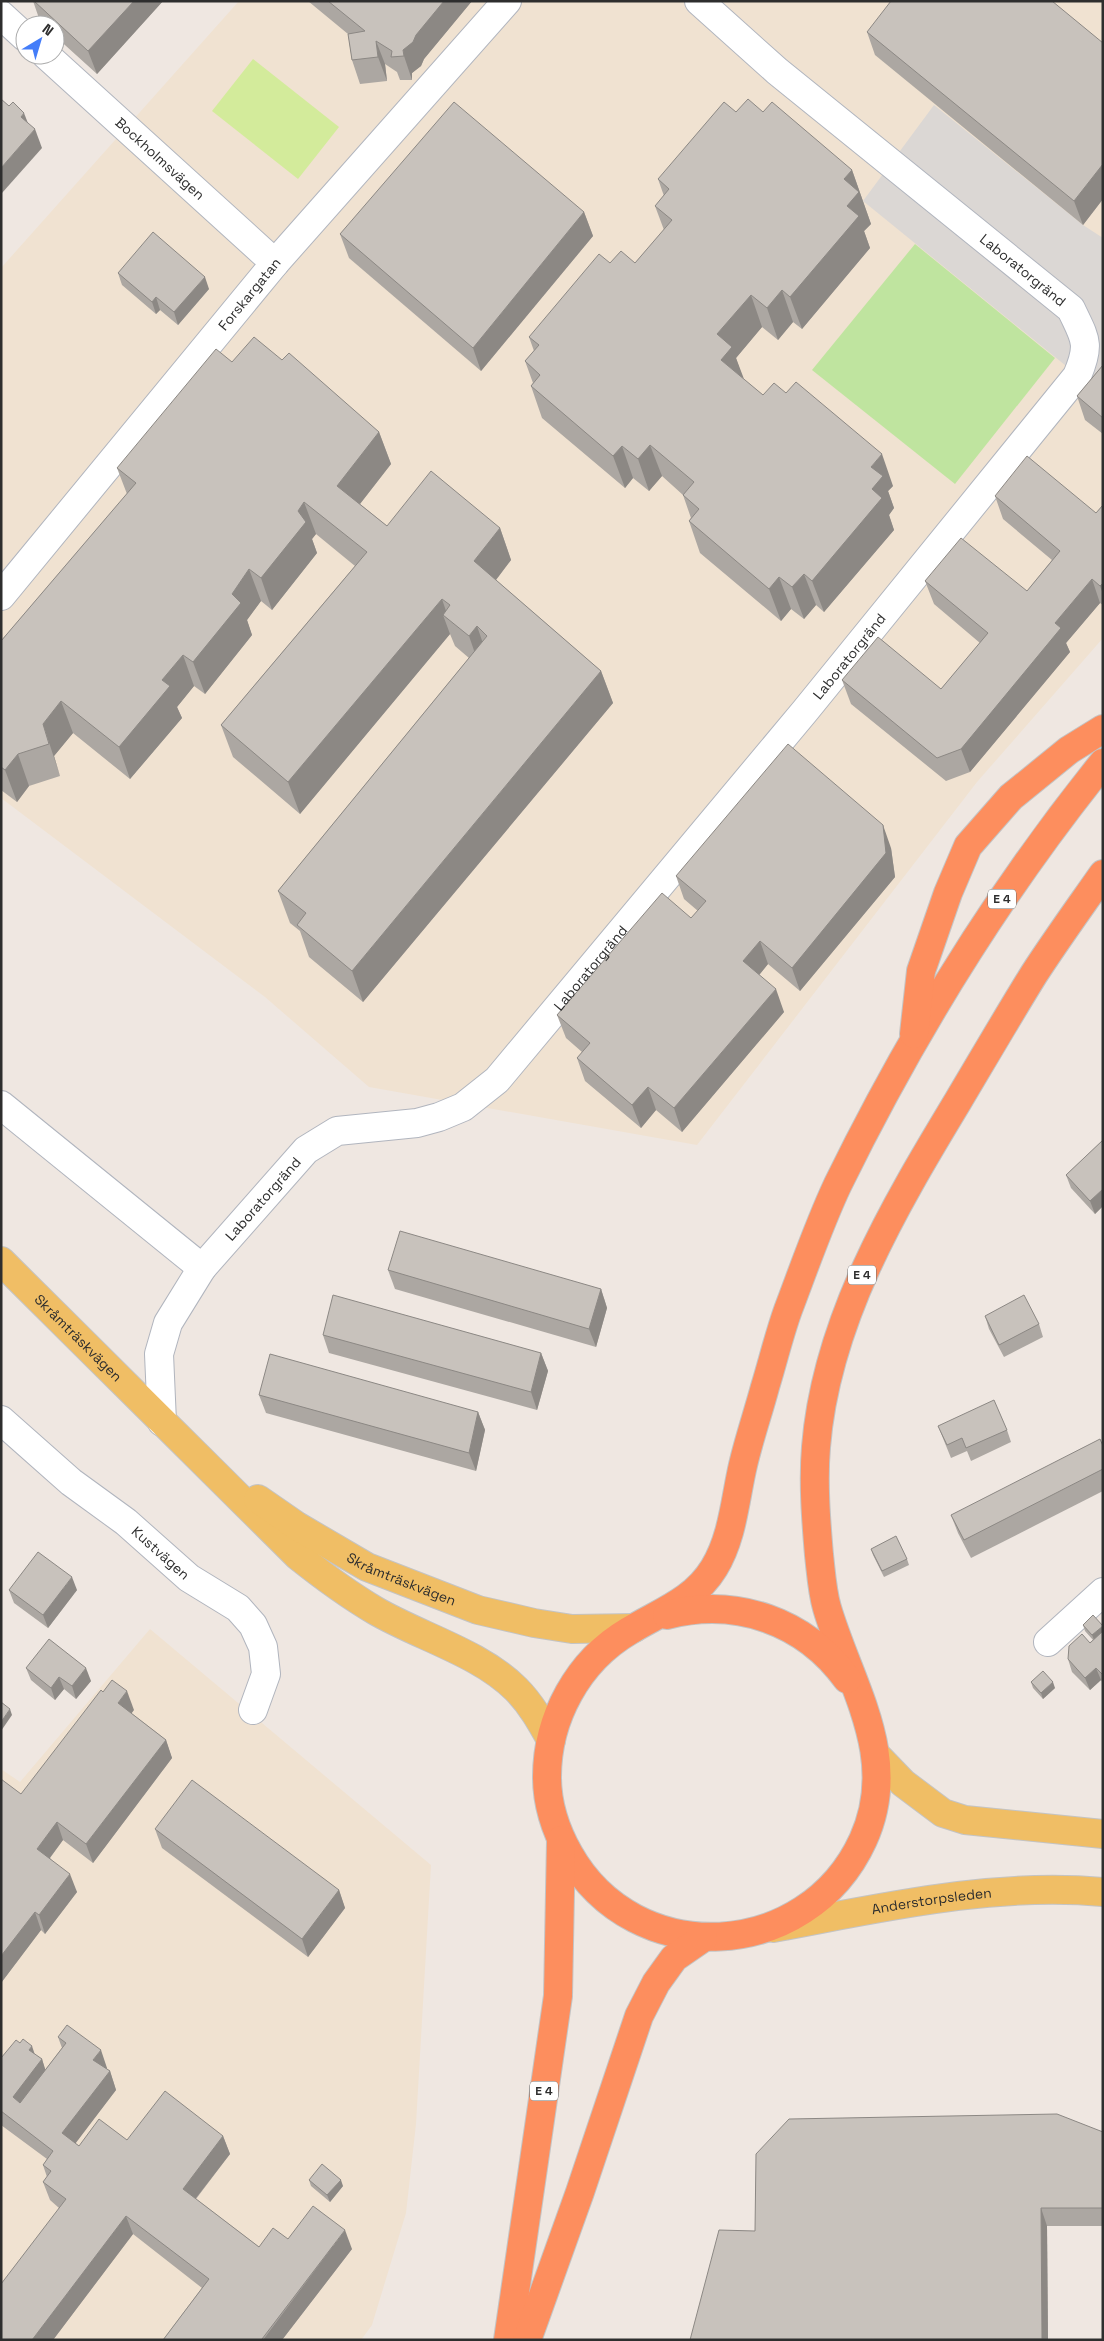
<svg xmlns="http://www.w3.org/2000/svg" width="1104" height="2341" viewBox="0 0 1104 2341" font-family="'Space Grotesk',sans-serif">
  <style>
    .education { fill: #f0e2d1 }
    .green { fill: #bfe49f }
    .pitch { fill: #d3eb9b }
    .plaza { fill: #dbd7d4 }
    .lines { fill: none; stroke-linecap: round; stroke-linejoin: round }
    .minor-casing { stroke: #b1b5be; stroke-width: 30 }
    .major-casing { stroke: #c4c4c4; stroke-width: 30 }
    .highway-casing { stroke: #c4c4c4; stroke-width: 30 }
    .minor { stroke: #fff; stroke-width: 28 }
    .major { stroke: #f0be65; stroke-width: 28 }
    .highway { stroke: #fd8e5e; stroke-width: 28 }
    .wall { fill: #aca7a2 }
    .shaded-wall { fill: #8c8884 }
    .building { fill: #c8c2bc; stroke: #8c8884 }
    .labels { text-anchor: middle; stroke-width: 5; stroke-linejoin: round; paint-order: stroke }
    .shield { fill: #fff; stroke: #6d6d6d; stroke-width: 1 }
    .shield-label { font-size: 12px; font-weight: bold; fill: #2e2e2e }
    .street-label { font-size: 14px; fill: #2e2e2e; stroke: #fff }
  </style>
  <rect width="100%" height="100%" fill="#efe7e1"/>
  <g class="education">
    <polygon points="239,1 1103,1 1103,638 977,782 697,1145 369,1087 265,997 1,798 1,268"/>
    <polygon points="150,1629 431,1865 416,2124 406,2213 372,2325 361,2340 1,2340 1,1769 20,1782"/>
  </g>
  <polygon class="green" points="915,244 1055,358 955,484 812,370"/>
  <polygon class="pitch" points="253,59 339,127 298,179 212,111"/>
  <polygon class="plaza" points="934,105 1083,225 1103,238 1103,396 863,201"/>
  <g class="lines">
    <g class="minor-casing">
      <g id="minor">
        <polyline points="1,15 25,37"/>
        <path id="s1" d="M46,55L275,263"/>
        <path id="s2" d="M1,596L275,263L507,1"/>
        <path id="s3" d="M1,1105L202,1268L306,1150L337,1131L417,1123L439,1117L463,1107L497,1080L805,711L1077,376C1091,343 1085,339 1071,309L777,71L699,1"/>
        <path id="s4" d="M1,1420L71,1482L126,1522L189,1578L238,1608L253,1625L263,1647L266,1674L253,1710"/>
        <polyline points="162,1422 159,1354 168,1323 202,1268"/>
        <polyline points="1048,1642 1103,1592"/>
      </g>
    </g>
    <g class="major-casing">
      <g id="major">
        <path id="s5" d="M1,1261L298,1556C323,1576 349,1595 376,1611C421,1637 480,1653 516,1689C531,1704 541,1722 551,1740"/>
        <path id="s6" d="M258,1499L297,1526L367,1567L478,1610L534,1623L572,1629L634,1628"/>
        <polyline points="876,1755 903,1783 943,1813 965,1820 1103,1834"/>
        <path id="s7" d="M773,1928C881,1908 992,1882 1103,1892"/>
      </g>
    </g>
    <g class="highway-casing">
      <g id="highway">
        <path d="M1103,763C999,892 911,1035 838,1184C819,1224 804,1268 788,1310C779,1335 773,1361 765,1387C758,1413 749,1439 743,1465C735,1499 733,1537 714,1568C694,1601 660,1612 629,1631C578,1661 547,1718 547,1777C547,1804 556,1831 569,1854C635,1971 807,1962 863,1840C901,1757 850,1686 827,1608C822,1591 821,1572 819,1555C816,1520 813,1482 816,1447C826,1321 894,1207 958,1101C983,1059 1008,1016 1034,974C1056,940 1080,907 1103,874"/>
        <polyline points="914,1034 921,971 948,893 968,846 1011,797 1069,750 1103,729"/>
        <path d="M667,1615C736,1597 805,1621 847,1679"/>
        <polyline points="508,2340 558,1996 561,1840"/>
        <polyline points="527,2340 580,2192 639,2016 656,1983 674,1958 703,1938"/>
      </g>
    </g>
    <use href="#minor" class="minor"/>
    <use href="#major" class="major"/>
    <use href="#highway" class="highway"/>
  </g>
  <g class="wall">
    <polygon points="33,1 163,1 97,74 55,36 55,25 43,25 41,24"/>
    <polygon points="308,1 472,1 424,59 421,66 412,73 412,80 400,80 397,72 385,64 387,81 360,84 352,60 348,34"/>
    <polygon points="867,32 1103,43 1103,199 1083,225 875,55"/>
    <polygon points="736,112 763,112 852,170 871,224 864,231 870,248 802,329 793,322 778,340 762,327 736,358 743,379 763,395 893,486 888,491 894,508 889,515 894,530 824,612 816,605 804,619 791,609 781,621 700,553 689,521 691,518 683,495 662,476 649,491 633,478 625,488 542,418 531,386 533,383 525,361 534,351 529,337 610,263 635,263 664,230 655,206 664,196 658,179"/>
    <polygon points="584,212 593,236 481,371 349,258 340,234"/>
    <polygon points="118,273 209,289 178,325 160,310 156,314 122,285"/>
    <polygon points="282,360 379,432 391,464 360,504 387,526 500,528 511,560 496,580 601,671 613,703 363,1002 309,957 300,931 290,923 278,891 469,658 455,646 450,634 300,814 233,757 221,725 355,566 316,534 312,539 317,553 272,610 261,601 247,620 252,635 205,694 194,686 177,707 182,718 130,779 73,733 54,756 60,776 29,786 17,802 1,790 1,641 127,494 117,468 232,362"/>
    <polygon points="1103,365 1103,434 1085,420 1077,396"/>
    <polygon points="995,496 1096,513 1103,505 1103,605 1100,603 1066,643 1070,652 970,772 946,781 851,704 842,680 941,689 980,643 934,604 925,581 1027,591 1052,560 1003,519"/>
    <polygon points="891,848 895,877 800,991 768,964 759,975 784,1012 682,1132 656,1110 641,1128 585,1081 577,1058 582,1052 566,1038 557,1015 691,918 698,911 684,899 676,876"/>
    <polygon points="1103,1140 1103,1206 1095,1214 1071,1188 1066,1175"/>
    <polygon points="388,1270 601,1289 607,1308 596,1347 395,1289"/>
    <polygon points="985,1316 1039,1324 1043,1337 1004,1357 989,1329"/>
    <polygon points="323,1335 541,1353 548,1371 537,1410 329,1353"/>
    <polygon points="259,1395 478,1412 485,1430 476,1471 266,1413"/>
    <polygon points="938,1426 1007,1430 1011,1442 971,1461 967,1451 951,1458"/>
    <polygon points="1103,1446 1103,1491 971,1558 958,1533 951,1515"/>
    <polygon points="871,1549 907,1559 909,1565 884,1577 873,1555"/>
    <polygon points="9,1590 77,1590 48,1628 14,1603"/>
    <polygon points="1083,1625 1103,1626 1103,1683 1101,1680 1090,1690 1072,1672 1068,1659 1093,1640 1085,1631"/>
    <polygon points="26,1668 91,1681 76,1699 64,1689 55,1700 31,1680"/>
    <polygon points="1031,1682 1055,1688 1043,1699 1033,1688"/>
    <polygon points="134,1710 131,1713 166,1740 172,1758 93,1863 63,1840 50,1858 77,1892 45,1934 41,1930 1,1983 21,1794"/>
    <polygon points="155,1829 339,1890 345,1908 308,1957 162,1848"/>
    <polygon points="58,2037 107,2068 107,2069 110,2071 116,2090 75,2143 79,2146 127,2140 223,2136 230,2154 196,2199 259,2247 288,2239 352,2249 282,2340 163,2340 202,2288 133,2234 53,2340 1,2340 59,2208 50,2200 43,2182 47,2177 43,2165 47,2159 1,2125 1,2058 35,2055 42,2059 45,2070 62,2048"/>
    <polygon points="1103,2132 1103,2226 1047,2226 1048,2340 690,2340 755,2231"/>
    <polygon points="309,2180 343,2186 330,2202 311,2186"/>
  </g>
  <g class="shaded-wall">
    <polygon points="134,1 163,1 97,74 88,51"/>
    <polygon points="444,1 472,1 424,59 421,66 412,73 412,80 404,56 403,50"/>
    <polygon points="376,41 385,64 387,81 378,57"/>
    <polygon points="24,113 31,131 21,117"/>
    <polygon points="35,129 42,148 2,193 1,190 1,168"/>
    <polygon points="1103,164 1103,199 1083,225 1074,201"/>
    <polygon points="852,170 871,224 864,231 870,248 802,329 790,297 844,179"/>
    <polygon points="584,212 593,236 481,371 473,348"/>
    <polygon points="205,277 209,289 178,325 174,312"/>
    <polygon points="782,290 793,322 778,340 767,308"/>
    <polygon points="751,295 762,327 736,358 744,379 721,360 717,334"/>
    <polygon points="156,297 160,310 156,314 152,302"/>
    <polygon points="379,432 391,464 349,518 337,486"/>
    <polygon points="650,445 662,476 649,491 638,459"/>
    <polygon points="622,446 633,478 625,488 613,456"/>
    <polygon points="882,454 893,486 888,491 894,508 889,515 894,530 824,612 812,581 872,489 871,467"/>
    <polygon points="304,502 316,534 312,539 317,553 272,610 261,578 298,511"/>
    <polygon points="500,528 511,560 486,593 474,561"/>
    <polygon points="249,569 261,601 247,620 252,635 205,694 193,662 232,594"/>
    <polygon points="804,574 816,605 804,619 792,587"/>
    <polygon points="779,577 791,609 781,621 769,589"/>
    <polygon points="1092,579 1100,603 1066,643 1070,652 970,772 961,749 1055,623"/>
    <polygon points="1103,583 1103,594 1100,586"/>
    <polygon points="442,599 449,620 443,615 450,634 300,814 288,782"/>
    <polygon points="477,626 488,658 480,668 469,636"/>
    <polygon points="183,655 194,686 177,707 182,718 130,779 119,747 162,680"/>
    <polygon points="601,671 613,703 363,1002 352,971"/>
    <polygon points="61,701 73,733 54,756 60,776 43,724"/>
    <polygon points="18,754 29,786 17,802 5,770"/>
    <polygon points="883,825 891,848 895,877 800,991 792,968"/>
    <polygon points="760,941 768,964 751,985 743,961"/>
    <polygon points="776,989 784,1012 682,1132 674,1108"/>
    <polygon points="648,1087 656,1110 641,1128 632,1105"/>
    <polygon points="1103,1189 1103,1206 1095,1214 1090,1201"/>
    <polygon points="601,1289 607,1308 596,1347 589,1329"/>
    <polygon points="541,1353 548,1371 537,1410 531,1392"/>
    <polygon points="478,1412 485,1430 476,1471 469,1453"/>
    <polygon points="72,1577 77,1590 48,1628 43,1615"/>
    <polygon points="1103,1626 1103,1634 1095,1642 1092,1635"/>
    <polygon points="86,1668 91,1681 76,1699 72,1686"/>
    <polygon points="1096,1668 1101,1680 1090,1690 1085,1678"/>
    <polygon points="59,1677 64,1689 55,1700 51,1688"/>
    <polygon points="1053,1682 1055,1688 1043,1699 1041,1693"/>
    <polygon points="127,1691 134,1710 125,1722 118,1703"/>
    <polygon points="10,1709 12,1715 1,1731 1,1722"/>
    <polygon points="166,1740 172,1758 93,1863 86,1844"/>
    <polygon points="57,1822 63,1840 43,1867 37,1849"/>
    <polygon points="70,1874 77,1892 45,1934 39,1915"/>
    <polygon points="339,1890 345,1908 308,1957 302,1939"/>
    <polygon points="35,1912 41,1930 1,1983 1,1956"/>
    <polygon points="32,2046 38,2064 42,2059 48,2078 19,2115 13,2097 29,2050"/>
    <polygon points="101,2050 107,2068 100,2078 93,2060"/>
    <polygon points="110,2071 116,2090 69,2152 62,2133"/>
    <polygon points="223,2136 230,2154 189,2207 183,2189"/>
    <polygon points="341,2180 343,2186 330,2202 327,2195"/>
    <polygon points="1041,2208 1047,2226 1048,2340 1042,2340"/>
    <polygon points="126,2216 133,2234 53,2340 32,2340"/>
    <polygon points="345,2230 352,2249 282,2340 263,2340"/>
  </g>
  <g class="building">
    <polygon points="34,1 134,1 88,51"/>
    <polygon points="328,1 444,1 416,35 413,42 403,50 404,56 391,57 392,51 376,41 378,57 352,60 348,34 365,31"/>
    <polygon points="891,1 1052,1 1103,43 1103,164 1074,201 867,32"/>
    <polygon points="1,99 9,106 13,102 24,113 21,117 35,129 1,168"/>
    <polygon points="748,99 763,112 772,102 852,170 844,179 859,192 847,206 859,216 790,297 782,290 767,308 751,295 717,334 732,347 721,360 763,395 774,383 786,393 796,382 882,454 871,467 883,476 872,489 882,498 812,581 804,574 792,587 779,577 769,589 689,521 699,509 683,495 694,482 650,445 638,459 622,446 613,456 531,386 540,375 525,361 539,345 529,337 599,254 610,263 621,251 635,263 672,220 655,206 669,189 658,179 724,102 736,112"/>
    <polygon points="454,102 584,212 473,348 340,234"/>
    <polygon points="153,232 205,277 174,312 156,297 152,302 118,273"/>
    <polygon points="254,337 282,360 289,353 379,432 337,486 387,526 431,471 500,528 474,561 601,671 352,971 297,925 306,913 278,891 487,636 477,626 469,636 443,615 450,605 442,599 288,782 221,725 367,552 304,502 298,511 306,522 261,578 249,569 232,594 241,603 193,662 183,655 162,680 170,686 119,747 61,701 43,724 49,744 18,754 5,770 1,767 1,641 136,483 117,468 216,349 232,362"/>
    <polygon points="1103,365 1103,418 1077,396"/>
    <polygon points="1027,456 1096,513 1103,505 1103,583 1100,586 1092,579 1055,623 1061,628 961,749 937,758 842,680 878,637 941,689 988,633 925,581 961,538 1027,591 1060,551 995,496"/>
    <polygon points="788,744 883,825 886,853 792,968 760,941 743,961 776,989 674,1108 648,1087 632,1105 577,1058 590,1043 557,1015 662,893 691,918 706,901 676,876"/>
    <polygon points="1103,1140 1103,1189 1090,1201 1066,1175"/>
    <polygon points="400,1231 601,1289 589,1329 388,1270"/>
    <polygon points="333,1295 541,1353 531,1392 323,1335"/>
    <polygon points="1024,1295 1039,1324 999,1345 985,1316"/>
    <polygon points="270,1354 478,1412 469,1453 259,1395"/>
    <polygon points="994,1400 1007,1430 966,1448 962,1438 947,1445 938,1426"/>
    <polygon points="1100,1439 1103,1446 1103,1469 964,1540 951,1515"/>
    <polygon points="896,1536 907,1559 882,1571 871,1549"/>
    <polygon points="38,1552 72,1577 43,1615 9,1590"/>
    <polygon points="1093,1615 1103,1626 1092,1635 1083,1625"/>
    <polygon points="1103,1631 1103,1675 1096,1668 1085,1678 1068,1659 1069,1646 1082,1634 1090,1643"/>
    <polygon points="49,1639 86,1668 72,1686 59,1677 51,1688 26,1668"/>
    <polygon points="1043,1671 1053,1682 1041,1693 1031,1682"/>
    <polygon points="112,1680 127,1691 118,1703 166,1740 86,1844 57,1822 37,1849 70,1874 39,1915 35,1912 1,1956 1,1779 21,1794 101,1690 103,1692"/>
    <polygon points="1,1702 10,1709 1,1722"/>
    <polygon points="192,1780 339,1890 302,1939 155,1829"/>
    <polygon points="67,2025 101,2050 93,2060 110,2071 62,2133 79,2146 99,2119 127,2140 165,2091 223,2136 183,2189 259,2247 273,2228 288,2239 313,2206 345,2230 262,2339 263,2340 163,2340 209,2279 126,2216 32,2340 1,2340 1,2284 66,2199 43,2182 51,2171 43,2165 53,2151 1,2111 1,2058 16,2040 20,2043 23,2039 32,2046 29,2050 42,2059 13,2097 20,2103 66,2043 58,2037"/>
    <polygon points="1057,2114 1103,2132 1103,2208 1041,2208 1042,2339 690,2340 719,2230 755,2231 756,2154 789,2119"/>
    <polygon points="322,2164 341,2180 327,2195 309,2180"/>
  </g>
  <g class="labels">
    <g class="shield">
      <rect x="988" y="889.5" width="28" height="19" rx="4"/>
      <rect x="848" y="1265.5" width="28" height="19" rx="4"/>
      <rect x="530" y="2081.5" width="28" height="19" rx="4"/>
    </g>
    <g class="shield-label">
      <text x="1002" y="903">E 4</text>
      <text x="862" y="1279">E 4</text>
      <text x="544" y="2095">E 4</text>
    </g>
    <g class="street-label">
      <text dy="5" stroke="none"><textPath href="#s1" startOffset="154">Bockholmsvägen</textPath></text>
      <text transform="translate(1023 270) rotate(39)" y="5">Laboratorgränd</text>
      <text dy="5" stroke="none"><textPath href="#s2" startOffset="391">Forskargatan</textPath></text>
      <text dy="5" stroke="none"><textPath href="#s3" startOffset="1176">Laboratorgränd</textPath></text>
      <text dy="5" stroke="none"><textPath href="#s3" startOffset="771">Laboratorgränd</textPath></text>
      <text dy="5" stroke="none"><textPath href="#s3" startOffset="351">Laboratorgränd</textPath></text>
      <text dy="5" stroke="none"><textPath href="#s5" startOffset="109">Skråmträskvägen</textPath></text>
      <text dy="5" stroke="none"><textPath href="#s4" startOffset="208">Kustvägen</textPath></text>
      <text dy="5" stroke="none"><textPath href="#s6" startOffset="165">Skråmträskvägen</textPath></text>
      <text dy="5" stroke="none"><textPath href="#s7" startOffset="161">Anderstorpsleden</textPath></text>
    </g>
  </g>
  <rect width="1104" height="2341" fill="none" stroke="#2e2e2e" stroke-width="5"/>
  <g transform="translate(40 40) rotate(38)"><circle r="24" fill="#ffffff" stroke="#ababab"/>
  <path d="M0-4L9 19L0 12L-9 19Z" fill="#447df9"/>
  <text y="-8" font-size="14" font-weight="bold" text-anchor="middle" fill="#2e2e2e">N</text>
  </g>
</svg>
